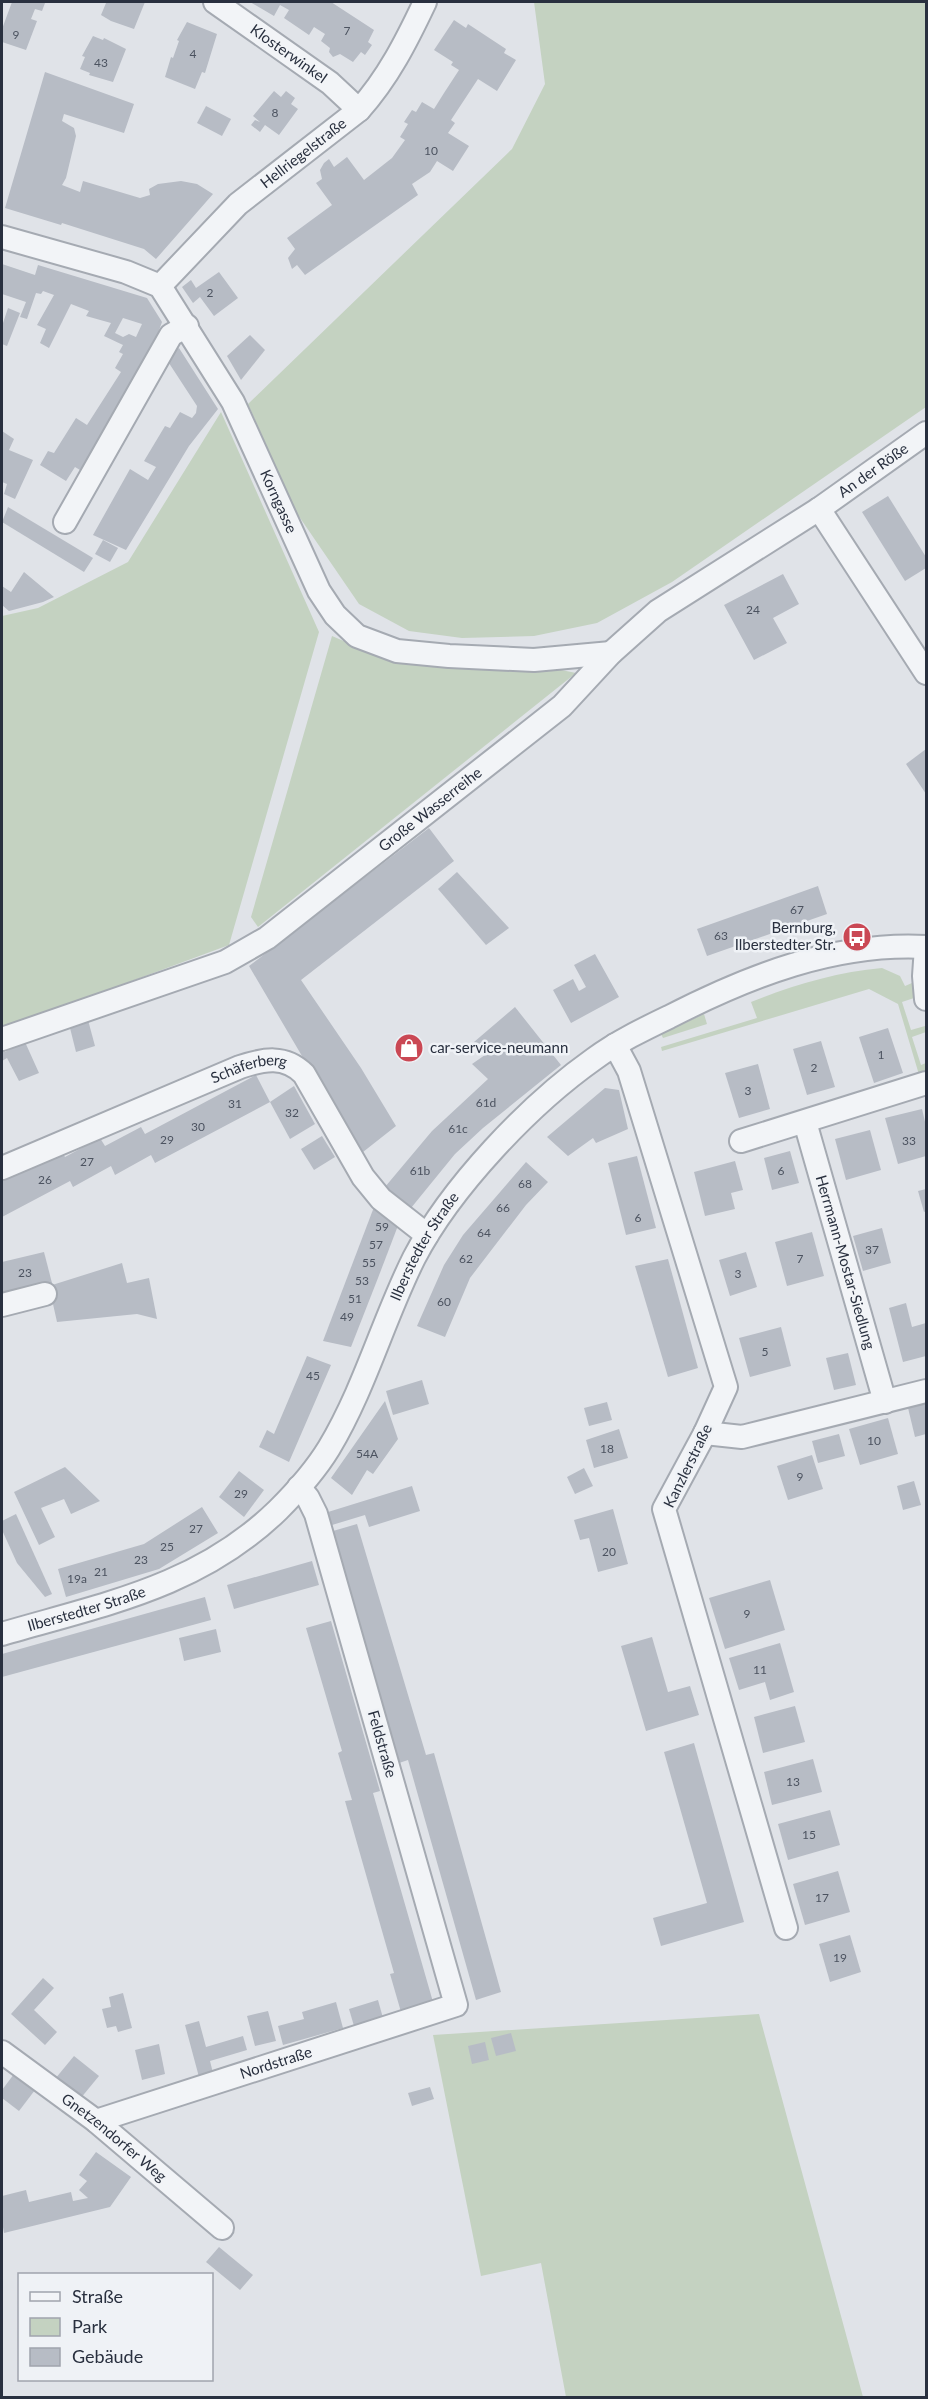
<svg xmlns="http://www.w3.org/2000/svg" width="928" height="2399" viewBox="0 0 928 2399" font-family="Lato,sans-serif">
  <style>
    .green { fill: #c4d2c1 }
    .building { fill: #b7bcc5; fill-rule: evenodd }
    .lines { fill: none; stroke-linecap: round; stroke-linejoin: round }
    .minor-casing { stroke: #a5aab2; stroke-width: 26 }
    .minor { stroke: #f2f4f7; stroke-width: 22 }
    .labels { text-anchor: middle; stroke-width: 5; stroke-linejoin: round; paint-order: stroke }
    .number-label { font-size: 12px; fill: #4c5360 }
    .street-label { font-size: 15px; fill: #29303f; stroke: #eff2f6 }
    .poi-label { font-size: 15px; fill: #29303f; stroke: #eff2f6; text-anchor: end }
  </style>
  <rect width="100%" height="100%" fill="#e0e3e8"/>
  <g class="green">
    <polygon points="534,2 926,2 926,407 672,582 597,623 534,636 462,638 409,631 359,604 296,512 248,404 512,149 545,84"/>
    <polygon points="221,412 319,632 229,945 2,1029 2,616 38,608 128,562"/>
    <polygon points="332,636 374,654 522,662 576,673 258,927 251,917"/>
    <path d="M882,968L900,976L905,986L912,983L917,997L902,1002L911,1030L925,1026L926,1032L912,1037L921,1065L926,1063V1075L920,1078L898,1004L869,989L662,1051L661,1047L757,1018L751,1002C793,985 837,972 882,968Z"/>
    <polygon points="704,1014 707,1024 663,1038 661,1034"/>
    <polygon points="759,2014 863,2397 566,2397 541,2263 481,2276 433,2035"/>
  </g>
  <g class="building">
    <polygon points="12,2 45,3 42,11 35,9 31,19 37,21 26,50 2,42 2,29"/>
    <polygon points="102,2 145,2 134,29 111,21 101,15 106,3"/>
    <polygon points="250,2 331,2 374,30 368,42 372,45 365,55 361,52 353,62 340,54 333,57 329,52 330,48 321,41 325,34 314,27 309,35 284,18 289,10 280,5 274,16"/>
    <polygon points="454,20 466,28 468,24 506,49 504,53 516,60 497,91 478,79 451,120 455,123 448,133 469,146 453,171 437,161 430,172 412,184 418,195 305,275 297,265 292,269 288,258 295,249 287,238 332,205 316,183 322,179 320,170 324,163 329,159 334,167 347,157 364,180 392,158 405,140 400,137 408,124 404,122 412,110 416,112 422,102 434,109 444,93 459,70 451,65 453,62 434,50"/>
    <polygon points="187,22 217,34 205,73 202,72 195,89 165,77 171,57 173,58 179,41 177,40"/>
    <polygon points="93,36 103,40 104,38 126,49 113,82 89,75 90,73 80,69 85,57 82,56"/>
    <polygon points="45,72 134,104 124,133 64,114 62,121 74,128 76,136 66,178 62,185 80,192 83,181 140,198 150,195 149,189 158,184 181,181 197,184 213,194 156,259 144,249 62,223 61,225 5,208"/>
    <polygon points="274,91 281,97 286,91 295,98 291,104 298,109 279,135 265,125 260,132 251,125 255,120 260,122 253,116"/>
    <polygon points="206,106 231,119 222,136 197,123"/>
    <path d="M2,264L35,275L38,265L147,298L162,322L146,366L80,470L75,467L66,481L40,465L48,451L54,453L76,418L87,425L121,372L115,368L123,354L119,352L123,345L104,336L111,323L86,316L89,311L71,304L49,348L40,343L46,329L37,325L54,295L43,291L41,294L36,293L27,319L20,317L26,302L2,294ZM123,318L142,324L136,337L129,334L123,337L115,333Z"/>
    <polygon points="219,272 238,298 214,316 200,297 193,303 182,287 191,280 196,288"/>
    <polygon points="8,308 20,313 7,346 2,344 2,326"/>
    <polygon points="250,335 265,350 241,380 227,356"/>
    <polygon points="179,348 218,409 189,446 126,550 93,535 130,469 148,480 156,467 144,461 165,426 170,428 180,412 192,418 196,413 197,406 165,357"/>
    <polygon points="2,431 14,439 9,450 33,460 15,499 4,494 7,484 2,482"/>
    <polygon points="888,496 926,557 926,568 905,581 862,512"/>
    <polygon points="8,507 93,558 84,572 2,522"/>
    <polygon points="103,540 118,548 110,562 95,554"/>
    <polygon points="24,572 54,597 43,602 9,611 2,605 2,586 11,592"/>
    <polygon points="783,574 799,604 773,618 787,643 754,660 724,605"/>
    <polygon points="926,749 926,794 906,764"/>
    <polygon points="429,828 454,861 301,980 361,1068 396,1126 363,1152 322,1090 249,966"/>
    <polygon points="457,872 509,928 486,945 438,889"/>
    <polygon points="818,886 827,914 707,956 697,929"/>
    <polygon points="595,954 619,997 571,1023 553,990 573,979 579,991 586,987 574,965"/>
    <polygon points="515,1007 561,1065 483,1128 455,1154 411,1208 385,1187 432,1131 488,1079 472,1064 485,1055 474,1042"/>
    <polygon points="88,1020 95,1046 76,1052 69,1024"/>
    <polygon points="888,1028 903,1073 874,1083 859,1037"/>
    <polygon points="821,1041 835,1087 807,1095 793,1049"/>
    <polygon points="25,1042 39,1073 19,1081 7,1058 2,1061 2,1045 5,1052"/>
    <polygon points="758,1064 770,1109 739,1118 725,1073"/>
    <polygon points="256,1075 270,1102 155,1163 151,1155 115,1175 111,1166 73,1187 70,1181 2,1217 2,1179 60,1148 65,1157 100,1138 105,1146 141,1127 145,1134"/>
    <polygon points="294,1086 315,1124 290,1139 270,1102"/>
    <polygon points="605,1088 619,1090 628,1129 596,1143 593,1138 568,1156 547,1137"/>
    <polygon points="922,1109 926,1126 926,1156 898,1164 885,1118"/>
    <polygon points="870,1130 881,1170 846,1180 835,1139"/>
    <polygon points="322,1136 335,1157 314,1170 301,1149"/>
    <polygon points="790,1151 799,1183 772,1190 764,1158"/>
    <polygon points="637,1156 656,1228 626,1235 608,1163"/>
    <polygon points="735,1161 743,1190 731,1193 735,1209 705,1216 694,1172"/>
    <polygon points="526,1162 548,1182 526,1205 470,1278 445,1337 417,1326 444,1265 463,1235"/>
    <polygon points="926,1189 926,1211 924,1212 918,1191"/>
    <polygon points="374,1207 399,1223 378,1278 351,1347 323,1341"/>
    <polygon points="882,1228 891,1263 863,1271 853,1236"/>
    <polygon points="812,1232 824,1276 787,1286 775,1242"/>
    <polygon points="44,1252 52,1283 2,1295 2,1262"/>
    <polygon points="746,1252 757,1287 730,1296 719,1260"/>
    <polygon points="668,1259 698,1368 668,1377 635,1266"/>
    <polygon points="122,1263 127,1283 149,1278 157,1319 137,1314 57,1322 49,1286"/>
    <polygon points="906,1303 912,1327 926,1323 926,1356 903,1362 889,1308"/>
    <polygon points="781,1327 791,1366 750,1377 739,1338"/>
    <polygon points="848,1353 856,1385 834,1390 826,1358"/>
    <polygon points="307,1356 331,1365 289,1462 259,1447 267,1430 274,1434"/>
    <polygon points="422,1380 429,1404 393,1415 386,1391"/>
    <polygon points="385,1401 398,1439 373,1474 367,1470 352,1495 331,1478"/>
    <polygon points="607,1402 612,1420 589,1426 584,1408"/>
    <polygon points="926,1404 926,1434 915,1437 908,1408"/>
    <polygon points="888,1418 898,1454 860,1465 849,1429"/>
    <polygon points="619,1429 628,1458 594,1468 586,1440"/>
    <polygon points="839,1434 845,1456 818,1463 812,1441"/>
    <polygon points="812,1455 823,1489 788,1500 777,1466"/>
    <polygon points="65,1467 100,1501 71,1514 64,1499 41,1508 55,1537 39,1545 14,1492"/>
    <polygon points="584,1468 593,1486 575,1494 567,1477"/>
    <polygon points="239,1471 264,1490 244,1517 219,1497"/>
    <polygon points="914,1481 921,1505 903,1510 897,1486"/>
    <polygon points="412,1486 420,1511 369,1527 365,1515 332,1525 328,1512"/>
    <polygon points="202,1507 218,1533 159,1569 66,1597 58,1569 144,1544"/>
    <polygon points="613,1509 628,1564 598,1572 589,1538 580,1540 574,1520"/>
    <polygon points="16,1514 52,1594 45,1597 17,1563 2,1530 2,1521"/>
    <polygon points="357,1524 426,1755 434,1753 501,1992 476,2000 408,1760 399,1763 333,1531"/>
    <polygon points="312,1561 319,1585 234,1609 227,1585"/>
    <polygon points="770,1580 785,1630 725,1649 709,1598"/>
    <polygon points="205,1597 211,1620 2,1677 2,1654"/>
    <polygon points="331,1621 380,1791 373,1793 433,2002 401,2012 390,1974 394,1973 345,1801 352,1800 338,1753 342,1751 306,1628"/>
    <polygon points="216,1629 221,1652 184,1661 179,1638"/>
    <polygon points="652,1637 668,1692 690,1686 699,1715 646,1731 621,1646"/>
    <polygon points="780,1643 794,1692 770,1700 765,1682 739,1690 729,1658"/>
    <polygon points="795,1706 805,1742 763,1753 754,1717"/>
    <polygon points="694,1743 744,1922 661,1946 653,1918 707,1903 664,1752"/>
    <polygon points="813,1759 822,1792 772,1805 764,1772"/>
    <polygon points="830,1810 840,1845 788,1860 778,1824"/>
    <polygon points="838,1871 850,1912 805,1925 793,1884"/>
    <polygon points="850,1935 861,1972 830,1982 819,1944"/>
    <polygon points="43,1978 54,1988 34,2010 57,2032 45,2045 11,2014"/>
    <polygon points="123,1993 132,2028 118,2032 116,2026 107,2028 102,2009 111,2007 109,1997"/>
    <polygon points="378,2000 383,2018 354,2026 349,2009"/>
    <polygon points="336,2002 343,2028 283,2045 278,2026 304,2019 302,2012"/>
    <polygon points="268,2011 276,2041 255,2046 247,2016"/>
    <polygon points="199,2021 206,2047 243,2036 247,2050 210,2061 213,2073 199,2077 185,2025"/>
    <polygon points="511,2033 516,2051 496,2056 491,2038"/>
    <polygon points="485,2042 489,2060 472,2064 468,2046"/>
    <polygon points="159,2044 165,2074 142,2080 135,2050"/>
    <polygon points="74,2056 99,2076 80,2099 55,2079"/>
    <polygon points="14,2074 35,2090 19,2111 2,2098 2,2090"/>
    <polygon points="430,2087 434,2099 412,2106 408,2093"/>
    <polygon points="96,2152 131,2177 110,2207 4,2233 2,2221 2,2196 26,2190 29,2202 71,2192 73,2201 88,2198 79,2190 87,2181 79,2175"/>
    <polygon points="219,2247 253,2275 240,2290 206,2262"/>
  </g>
  <g class="lines">
    <g class="minor-casing">
      <g id="minor">
        <path id="s1" d="M215,2L330,83L359,110"/>
        <path id="s2" d="M2,237L126,272L160,286L233,402L319,591L335,615L357,636L397,651L449,656L534,660L611,653"/>
        <path id="s3" d="M160,286L238,204L359,110C388,78 407,40 425,2"/>
        <polyline points="819,509 926,673"/>
        <polyline points="65,522 171,335 187,326"/>
        <polyline points="926,947 924,976 926,999"/>
        <path id="s4" d="M2,1039L225,962L267,938L562,706L611,653L658,611L819,509L926,433"/>
        <polyline points="615,1045 629,1071 726,1387 705,1433 664,1509 786,1928"/>
        <path id="s5" d="M805,1122L885,1402"/>
        <polyline points="741,1141 926,1083"/>
        <path id="s6" d="M2,1168L240,1067C264,1059 285,1055 304,1074L363,1177L381,1199L427,1235"/>
        <polyline points="2,1305 45,1294"/>
        <polyline points="705,1433 742,1437 926,1391"/>
        <path id="s7" d="M2,1634C104,1604 199,1587 278,1510C296,1492 315,1471 329,1448C365,1388 383,1320 414,1258C451,1187 529,1105 594,1059C617,1042 644,1029 669,1017C749,976 835,942 926,947"/>
        <path id="s8" d="M2,2052L96,2121L222,2228"/>
        <path id="s9" d="M96,2121L456,2005L316,1514L308,1498L299,1487"/>
      </g>
    </g>
    <use href="#minor" class="minor"/>
  </g>
  <defs>
    <g id="bus-disc" transform="scale(1.5)"><circle r="9.5" fill="#ca4854" stroke="#eff2f6"/><path d="M-5-6H5V4H4V6H2V4H-2V6H-4V4H-5ZM-3.5-4V0h7V-4ZM-3.5 1.2v1.5H-2V1.2ZM2 1.2v1.5H3.5V1.2Z" fill="#fff"/></g>
    <g id="shop-disc" transform="scale(1.5)"><circle r="9.5" fill="#ca4854" stroke="#eff2f6"/><path d="M-5-2.5h2.3a2.7 3.5 0 0 1 5.4 0H5L5.5 6h-11ZM-1.5-2.5h3a1.5 2.3 0 0 0-3 0Z" fill="#fff"/></g>
  </defs>
  <g fill-rule="evenodd">
    <use href="#bus-disc" x="857" y="937"/>
    <use href="#shop-disc" x="409" y="1048"/>
  </g>
  <g class="labels">
    <g class="number-label">
      <text x="347" y="35">7</text>
      <text x="16" y="39">9</text>
      <text x="193" y="58">4</text>
      <text x="101" y="67">43</text>
      <text x="275" y="117">8</text>
      <text x="431" y="155">10</text>
      <text x="210" y="297">2</text>
      <text x="753" y="614">24</text>
      <text x="797" y="914">67</text>
      <text x="721" y="940">63</text>
      <text x="881" y="1059">1</text>
      <text x="814" y="1072">2</text>
      <text x="748" y="1095">3</text>
      <text x="486" y="1107">61d</text>
      <text x="235" y="1108">31</text>
      <text x="292" y="1117">32</text>
      <text x="198" y="1131">30</text>
      <text x="458" y="1133">61c</text>
      <text x="167" y="1144">29</text>
      <text x="909" y="1145">33</text>
      <text x="87" y="1166">27</text>
      <text x="420" y="1175">61b</text>
      <text x="781" y="1175">6</text>
      <text x="45" y="1184">26</text>
      <text x="525" y="1188">68</text>
      <text x="503" y="1212">66</text>
      <text x="638" y="1222">6</text>
      <text x="382" y="1231">59</text>
      <text x="484" y="1237">64</text>
      <text x="376" y="1249">57</text>
      <text x="872" y="1254">37</text>
      <text x="466" y="1263">62</text>
      <text x="800" y="1263">7</text>
      <text x="369" y="1267">55</text>
      <text x="25" y="1277">23</text>
      <text x="738" y="1278">3</text>
      <text x="362" y="1285">53</text>
      <text x="355" y="1303">51</text>
      <text x="444" y="1306">60</text>
      <text x="347" y="1321">49</text>
      <text x="765" y="1356">5</text>
      <text x="313" y="1380">45</text>
      <text x="874" y="1445">10</text>
      <text x="607" y="1453">18</text>
      <text x="367" y="1458">54A</text>
      <text x="800" y="1481">9</text>
      <text x="241" y="1498">29</text>
      <text x="196" y="1533">27</text>
      <text x="167" y="1551">25</text>
      <text x="609" y="1556">20</text>
      <text x="141" y="1564">23</text>
      <text x="101" y="1576">21</text>
      <text x="77" y="1583">19a</text>
      <text x="747" y="1618">9</text>
      <text x="760" y="1674">11</text>
      <text x="793" y="1786">13</text>
      <text x="809" y="1839">15</text>
      <text x="822" y="1902">17</text>
      <text x="840" y="1962">19</text>
    </g>
    <g class="street-label">
      <text dy="5" stroke="none"><textPath href="#s1" startOffset="90">Klosterwinkel</textPath></text>
      <text dy="5" stroke="none"><textPath href="#s3" startOffset="196">Hellriegelstraße</textPath></text>
      <text dy="5" stroke="none"><textPath href="#s4" startOffset="1052">An der Röße</textPath></text>
      <text dy="5" stroke="none"><textPath href="#s2" startOffset="412">Korngasse</textPath></text>
      <text dy="5" stroke="none"><textPath href="#s4" startOffset="492">Große Wasserreihe</textPath></text>
      <text dy="5" stroke="none"><textPath href="#s6" startOffset="267">Schäferberg</textPath></text>
      <text dy="5" stroke="none"><textPath href="#s7" startOffset="610">Ilberstedter Straße</textPath></text>
      <text dy="5" stroke="none"><textPath href="#s5" startOffset="146">Herrmann-Mostar-Siedlung</textPath></text>
      <text transform="translate(688 1466) rotate(-64)" y="5">Kanzlerstraße</text>
      <text dy="5" stroke="none"><textPath href="#s7" startOffset="88">Ilberstedter Straße</textPath></text>
      <text transform="translate(382 1744) rotate(74)" y="5">Feldstraße</text>
      <text dy="5" stroke="none"><textPath href="#s9" startOffset="189">Nordstraße</textPath></text>
      <text dy="5" stroke="none"><textPath href="#s8" startOffset="141">Gnetzendorfer Weg</textPath></text>
    </g>
    <g class="poi-label">
      <text x="836" y="933">Bernburg,<tspan x="836" dy="17">Ilberstedter Str.</tspan></text>
      <text x="430" y="1053" text-anchor="start">car-service-neumann</text>
    </g>
  </g>
  <rect width="928" height="2399" fill="none" stroke="#29303f" stroke-width="6"/>
  <rect x="18" y="2273" width="195" height="108" fill="#eff2f6" stroke="#a0a4ad" stroke-width="1.5"/>
  <rect x="30" y="2292" width="30" height="9" fill="#f2f4f7" stroke="#a0a4ad" stroke-width="1.5"/>
  <text x="72" y="2303" font-size="18" fill="#29303f">Straße</text>
  <rect x="30" y="2318" width="30" height="18" fill="#c4d2c1" stroke="#a0a4ad" stroke-width="1.5"/>
  <text x="72" y="2333" font-size="18" fill="#29303f">Park</text>
  <rect x="30" y="2348" width="30" height="18" fill="#b7bcc5" stroke="#a0a4ad" stroke-width="1.5"/>
  <text x="72" y="2363" font-size="18" fill="#29303f">Gebäude</text>
</svg>
